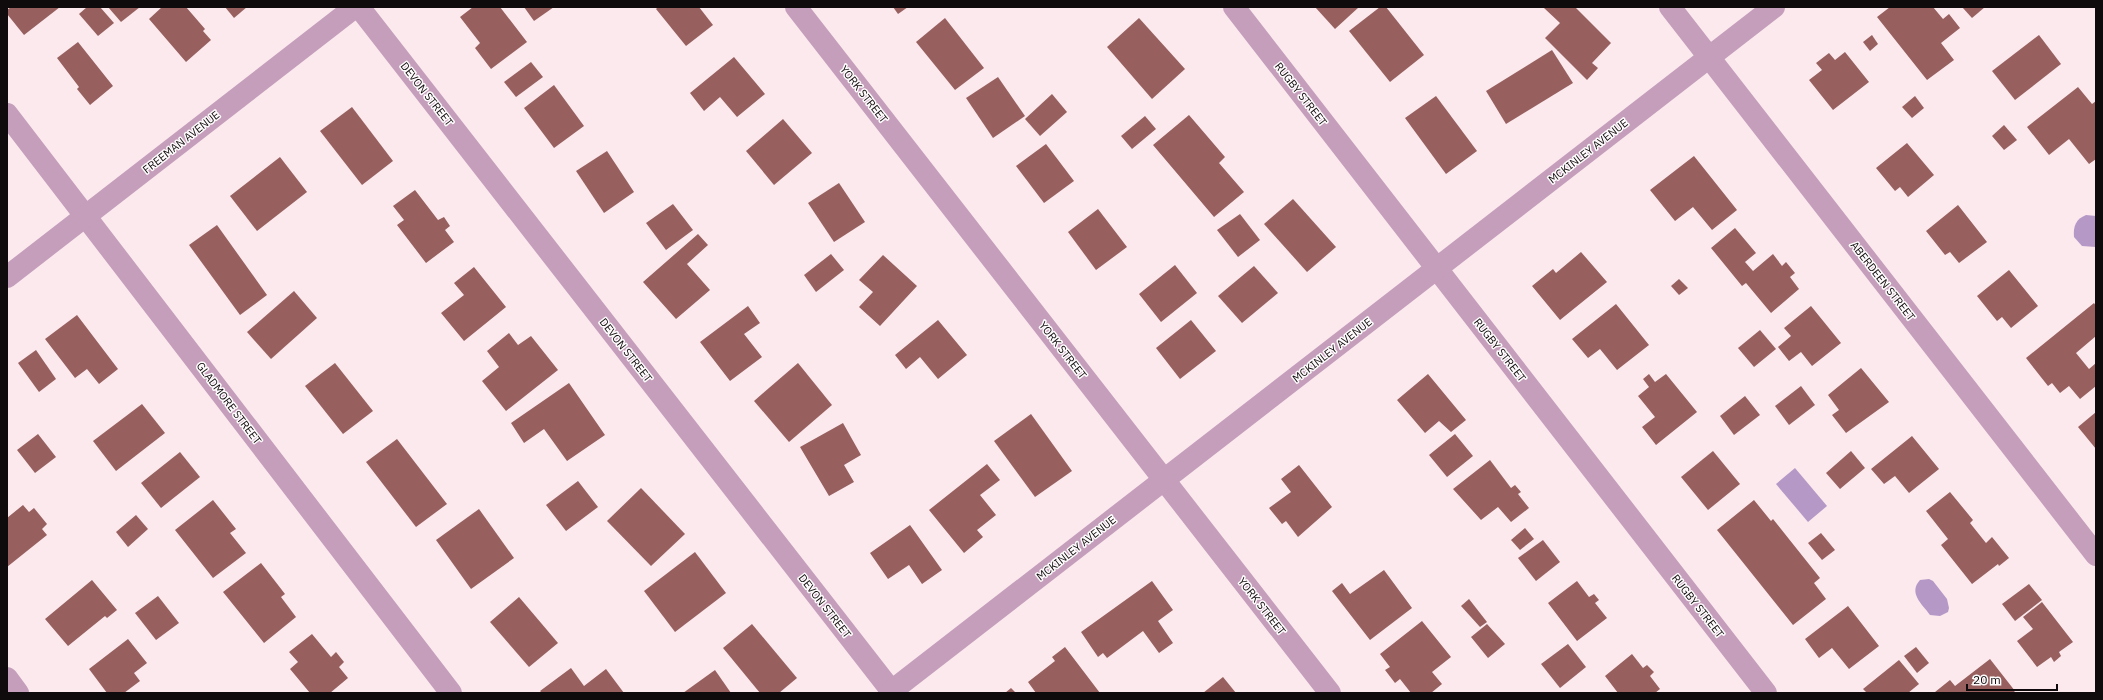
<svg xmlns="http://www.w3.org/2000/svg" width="2103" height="700" viewBox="0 0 2103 700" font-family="'IBM Plex Sans',sans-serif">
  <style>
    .water { fill: #b598c6 }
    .building { fill: #97605f }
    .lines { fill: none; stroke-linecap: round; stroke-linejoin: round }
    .minor { stroke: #c59ebb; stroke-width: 22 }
    .labels { text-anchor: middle; stroke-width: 3; stroke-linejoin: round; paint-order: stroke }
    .street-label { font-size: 11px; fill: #0f0a0b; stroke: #fefbfc }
  </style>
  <rect width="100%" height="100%" fill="#fbe9ee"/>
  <g class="water">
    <path d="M2086,215L2096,216V247L2082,246L2074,237C2073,226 2076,219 2086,215Z"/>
    <polygon points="1795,468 1827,506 1808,522 1776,484"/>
    <path d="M1929,579L1933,581L1947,599L1949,608L1948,612L1940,616L1930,615C1922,604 1908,593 1920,580Z"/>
  </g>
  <g class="building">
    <polygon points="11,7 60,7 24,35 7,14 7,10"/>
    <polygon points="87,7 100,7 114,23 98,36 79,14"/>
    <polygon points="108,7 140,7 121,22"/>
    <polygon points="162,7 186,7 205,29 203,31 211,40 186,62 149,19"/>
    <polygon points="225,7 247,7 234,18"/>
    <polygon points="473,7 500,7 527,42 491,69 475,48 480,43 460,17"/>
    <polygon points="524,7 554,7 534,21"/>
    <polygon points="658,7 699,7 713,25 686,46 656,9"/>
    <polygon points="893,7 908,7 898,14"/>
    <polygon points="1315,7 1359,7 1335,29"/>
    <polygon points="1380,7 1386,7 1424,55 1390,82 1349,31"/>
    <polygon points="1545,7 1575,7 1611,43 1592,63 1598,68 1587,80 1545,38 1560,23 1544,8"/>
    <polygon points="1890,7 1933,7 1943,19 1949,14 1960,28 1941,43 1954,60 1927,80 1877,17"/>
    <polygon points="1962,7 1985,7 1972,18"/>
    <polygon points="945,18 984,68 955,90 916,42"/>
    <polygon points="1139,18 1185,69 1152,99 1107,47"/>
    <polygon points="1872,35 1878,44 1870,51 1863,42"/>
    <polygon points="2039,35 2061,64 2015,100 1992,71"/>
    <polygon points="78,42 113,86 90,105 77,89 79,87 57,58"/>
    <polygon points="1552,50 1573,83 1506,124 1486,91"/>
    <polygon points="1845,52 1869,82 1833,110 1809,80 1822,70 1816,63 1829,53 1835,60"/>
    <polygon points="734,57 765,94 737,117 720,97 704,111 690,93"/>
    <polygon points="531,62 543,77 516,97 504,82"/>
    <polygon points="998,77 1025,116 993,138 966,98"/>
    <polygon points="554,85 584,126 554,148 524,108"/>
    <polygon points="2078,87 2092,104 2096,101 2096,159 2089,164 2069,139 2049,155 2027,127"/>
    <polygon points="1052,94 1067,112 1040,136 1025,119"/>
    <polygon points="1436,96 1477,151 1446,174 1405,118"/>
    <polygon points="1915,96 1924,108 1912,118 1902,107"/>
    <polygon points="352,107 393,161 362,185 320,131"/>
    <polygon points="1189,115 1225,157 1219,163 1244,192 1214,217 1153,145"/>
    <polygon points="1145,116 1156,129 1132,149 1121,136"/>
    <polygon points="783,119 812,153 774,185 746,151"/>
    <polygon points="2004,125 2017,140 2004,150 1992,136"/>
    <polygon points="1907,143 1934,175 1908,197 1900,187 1895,191 1876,168"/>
    <polygon points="1046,144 1074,181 1044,203 1016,166"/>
    <polygon points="607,151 634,192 604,213 576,171"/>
    <polygon points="1694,156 1737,210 1712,230 1693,207 1675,221 1650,190"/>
    <polygon points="280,157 307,192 257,231 230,196"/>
    <polygon points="839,183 865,222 834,242 808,203"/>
    <polygon points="415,190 438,220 444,217 450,226 445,230 454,242 426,263 397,225 404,220 393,206"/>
    <polygon points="1293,199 1336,247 1307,272 1264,224"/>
    <polygon points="673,204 693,230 666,250 646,223"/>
    <polygon points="1958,205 1987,242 1959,263 1950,252 1945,255 1926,231"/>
    <polygon points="1098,209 1127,247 1096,270 1068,232"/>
    <polygon points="1240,214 1260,240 1238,257 1217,230"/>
    <polygon points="217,225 267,295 240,315 189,245"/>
    <polygon points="1735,228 1756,253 1745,262 1753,271 1773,254 1782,266 1786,262 1795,273 1790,277 1799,289 1771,313 1746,283 1742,286 1711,248"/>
    <polygon points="698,234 708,245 687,264 710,290 676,319 643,282"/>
    <polygon points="1581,252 1607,282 1560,320 1532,286 1553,269 1556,273"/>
    <polygon points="831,254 844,270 816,292 804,275"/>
    <polygon points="883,255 917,286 880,326 859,307 873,292 859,280"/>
    <polygon points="1175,265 1197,293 1161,322 1139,294"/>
    <polygon points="1254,266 1278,293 1242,323 1218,296"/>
    <polygon points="474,267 506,307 464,341 441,313 464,295 454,283"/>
    <polygon points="2009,270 2038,306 2011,328 2002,317 1997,321 1977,296"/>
    <polygon points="1679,279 1688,288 1679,295 1671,286"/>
    <polygon points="294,291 317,318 271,359 247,332"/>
    <polygon points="2094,303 2096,306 2096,336 2076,353 2089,369 2096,363 2096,386 2080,399 2069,386 2060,393 2052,383 2048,386 2026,358"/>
    <polygon points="1616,304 1649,345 1617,370 1600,349 1588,358 1572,339"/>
    <polygon points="748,306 760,323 744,334 762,357 730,381 700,342"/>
    <polygon points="1811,306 1841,343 1812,366 1801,352 1789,361 1778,347 1791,336 1784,328"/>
    <polygon points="77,315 118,369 99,384 87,369 75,378 45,339"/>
    <polygon points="938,320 967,355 938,379 920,357 906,369 895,355"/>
    <polygon points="1191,320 1216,351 1180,379 1156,348"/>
    <polygon points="1760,330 1776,349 1754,367 1738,348"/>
    <polygon points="509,333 518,345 531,336 558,370 506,411 482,381 499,367 487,351"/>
    <polygon points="36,350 56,379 39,392 18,363"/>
    <polygon points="335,363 373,411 343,434 305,386"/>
    <polygon points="798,363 832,405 789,442 754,401"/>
    <polygon points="1861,368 1889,402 1846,433 1832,415 1839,410 1828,395"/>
    <polygon points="1428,374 1466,420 1451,432 1439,421 1425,433 1397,400"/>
    <polygon points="1649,374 1655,382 1666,374 1697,412 1656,445 1642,427 1655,417 1638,396 1649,387 1643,379"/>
    <polygon points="569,383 605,435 567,461 544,429 524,443 511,423"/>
    <polygon points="1801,386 1815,405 1789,425 1775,406"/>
    <polygon points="1745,396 1760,415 1734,435 1720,416"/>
    <polygon points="142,404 165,433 116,471 93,441"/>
    <polygon points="2096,412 2096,449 2078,427"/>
    <polygon points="1031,414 1072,471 1035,497 994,441"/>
    <polygon points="843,423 861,455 844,465 854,482 829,496 800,447"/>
    <polygon points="38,434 56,457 35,473 17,450"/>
    <polygon points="1455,434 1473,456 1447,477 1429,455"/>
    <polygon points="1912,436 1939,469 1909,493 1895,476 1884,484 1871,469"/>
    <polygon points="397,439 447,504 416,527 366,462"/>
    <polygon points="1713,451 1740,484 1708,510 1681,477"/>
    <polygon points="1851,451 1865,468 1840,489 1826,473"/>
    <polygon points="180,452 200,477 161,508 141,483"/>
    <polygon points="1490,460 1511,488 1515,485 1521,492 1518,494 1529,508 1511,522 1498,507 1481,520 1453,489"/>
    <polygon points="987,464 1000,480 980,495 996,515 977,530 983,537 964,553 929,510"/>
    <polygon points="1299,465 1332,507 1298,537 1286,521 1282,524 1269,508 1291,492 1281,479"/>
    <polygon points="578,481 598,507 566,531 546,505"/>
    <polygon points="641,488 685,534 651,566 607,521"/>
    <polygon points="1950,492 1973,520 1970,523 1986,543 1992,537 2009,558 1999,566 1998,564 1972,584 1941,545 1948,539 1926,511"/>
    <polygon points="213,500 236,529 230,533 246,553 213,578 175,530"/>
    <polygon points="1754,500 1771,521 1773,519 1820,578 1814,583 1826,599 1793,625 1717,530"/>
    <polygon points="23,505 29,512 34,508 47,524 42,529 47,535 7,567 7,518"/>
    <polygon points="479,509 514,558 471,589 436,540"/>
    <polygon points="136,515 148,529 128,547 116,532"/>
    <polygon points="910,525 942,570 922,584 909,565 888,579 870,553"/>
    <polygon points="1525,528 1534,539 1520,550 1511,540"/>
    <polygon points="1821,533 1835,550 1822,560 1808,543"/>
    <polygon points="1543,540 1560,562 1536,581 1518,558"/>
    <polygon points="695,552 726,593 675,632 644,591"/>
    <polygon points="261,563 285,594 281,597 296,617 264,643 223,592"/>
    <polygon points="1384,570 1412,608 1370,640 1332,591 1342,583 1350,594"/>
    <polygon points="92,580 117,610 107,618 105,616 68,646 45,619"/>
    <polygon points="1152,581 1173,610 1158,621 1173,643 1159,653 1143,631 1107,658 1103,653 1098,657 1081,632"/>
    <polygon points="1577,581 1589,597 1594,594 1599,600 1595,603 1607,618 1577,641 1548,603"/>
    <polygon points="2029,584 2042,600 2015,621 2002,604"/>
    <polygon points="158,596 179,623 156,640 135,613"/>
    <polygon points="519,597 558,643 529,667 490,622"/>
    <polygon points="1469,599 1487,622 1480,627 1461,606"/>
    <polygon points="2042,602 2073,642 2059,652 2061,656 2054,662 2051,657 2037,667 2017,641 2033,629 2023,617"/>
    <polygon points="1848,606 1879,646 1849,669 1832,648 1819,658 1805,639"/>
    <polygon points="1422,621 1451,657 1432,672 1442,684 1431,693 1411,693 1400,679 1395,683 1385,670 1390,667 1380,654"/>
    <polygon points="752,624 797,678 779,693 760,693 723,648"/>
    <polygon points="1487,624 1505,644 1488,658 1471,637"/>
    <polygon points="312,634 331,657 336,652 344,662 339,667 348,678 330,693 310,693 290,669 298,662 289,652"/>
    <polygon points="128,639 147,663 134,673 140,681 124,693 107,693 89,669"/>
    <polygon points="1568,644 1586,667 1560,688 1541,664"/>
    <polygon points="1065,647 1100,693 1036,693 1028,682 1055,661 1052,657"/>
    <polygon points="1916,647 1929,663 1917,673 1904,656"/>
    <polygon points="1632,654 1643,668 1647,665 1654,672 1650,676 1660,689 1655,693 1618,693 1605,676"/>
    <polygon points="1990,659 2015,691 2013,693 1935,692 1950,680 1955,686"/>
    <polygon points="1899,660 1919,684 1908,693 1867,693 1863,689"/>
    <polygon points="571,668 584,686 606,669 624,693 542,693 540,691"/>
    <polygon points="715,670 731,693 683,693"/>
    <polygon points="1223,677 1236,693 1203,693"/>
    <polygon points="1011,688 1016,693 1005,693"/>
  </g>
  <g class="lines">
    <g class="minor">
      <polyline points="359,7 893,693"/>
      <polyline points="796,7 1330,693"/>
      <polyline points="1234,7 1766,693"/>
      <polyline points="1670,7 2096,555"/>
      <polyline points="7,114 451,693"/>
      <polyline points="7,277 355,7"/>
      <polyline points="7,678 18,693"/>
      <polyline points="889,693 1774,7"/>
    </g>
  </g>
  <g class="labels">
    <g class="street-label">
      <text transform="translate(427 94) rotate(52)" y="4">DEVON STREET</text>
      <text transform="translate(864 94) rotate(52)" y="4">YORK STREET</text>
      <text transform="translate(1301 94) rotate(52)" y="4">RUGBY STREET</text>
      <text transform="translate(181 142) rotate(-38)" y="4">FREEMAN AVENUE</text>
      <text transform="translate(1588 151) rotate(-38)" y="4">MCKINLEY AVENUE</text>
      <text transform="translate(1883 281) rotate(52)" y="4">ABERDEEN STREET</text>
      <text transform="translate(626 350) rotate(52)" y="4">DEVON STREET</text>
      <text transform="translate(1063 350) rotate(52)" y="4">YORK STREET</text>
      <text transform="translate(1332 350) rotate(-38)" y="4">MCKINLEY AVENUE</text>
      <text transform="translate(1500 350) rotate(52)" y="4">RUGBY STREET</text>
      <text transform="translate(229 403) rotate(53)" y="4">GLADMORE STREET</text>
      <text transform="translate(1076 548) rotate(-38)" y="4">MCKINLEY AVENUE</text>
      <text transform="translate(825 606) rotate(52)" y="4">DEVON STREET</text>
      <text transform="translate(1262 606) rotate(52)" y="4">YORK STREET</text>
      <text transform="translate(1698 606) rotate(52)" y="4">RUGBY STREET</text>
    </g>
  </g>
  <rect width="2103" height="700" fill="none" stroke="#0f0a0b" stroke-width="16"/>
  <path d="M1967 684v6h90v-6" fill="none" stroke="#0f0a0b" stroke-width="2"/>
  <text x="1973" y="684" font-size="12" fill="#0f0a0b" stroke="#fefbfc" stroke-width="3" paint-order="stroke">20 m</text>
</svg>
